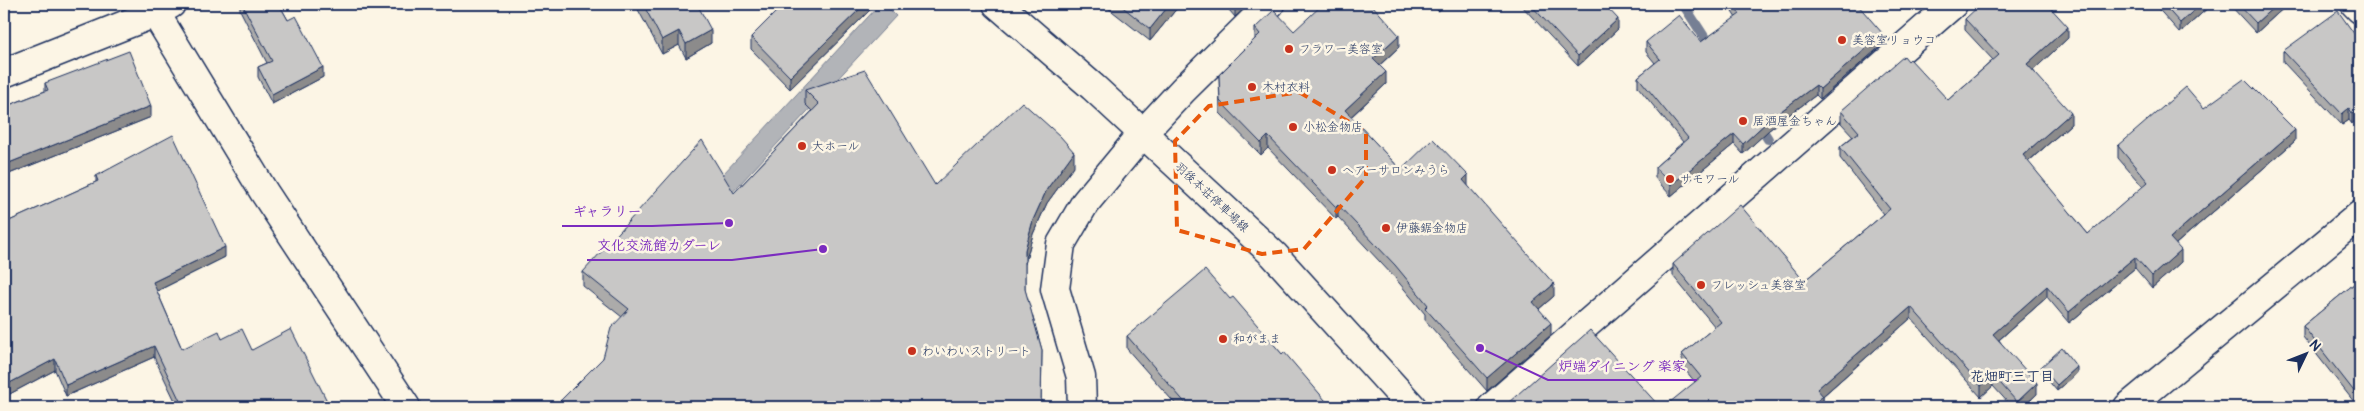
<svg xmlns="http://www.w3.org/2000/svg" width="2364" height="411" viewBox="0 0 2364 411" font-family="Pangolin,'Klee One',sans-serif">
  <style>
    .water { fill: #b2b4b8; stroke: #767f94 }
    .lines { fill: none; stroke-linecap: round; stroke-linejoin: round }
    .stream { stroke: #767f94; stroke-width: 10 }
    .street-casing { stroke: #1b2f5e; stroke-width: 31 }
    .secondary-casing { stroke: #1b2f5e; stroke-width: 31 }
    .street { stroke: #fcf5e5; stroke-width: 28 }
    .secondary { stroke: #fcf5e5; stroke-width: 28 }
    .wall { fill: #acabaa; stroke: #1b2f5e }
    .shaded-wall { fill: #8c8b8b; stroke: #1b2f5e }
    .building { fill: #c8c7c6; stroke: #1b2f5e }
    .marked { fill: none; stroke: #e8590c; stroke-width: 4; stroke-dasharray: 10 6; stroke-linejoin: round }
    .poi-dot { fill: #c8321e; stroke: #fcf5e5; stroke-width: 2 }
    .labels { text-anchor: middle; stroke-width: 5; stroke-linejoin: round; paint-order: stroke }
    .poi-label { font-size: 12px; fill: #1b2f5e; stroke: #fcf5e5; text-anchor: start }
    .street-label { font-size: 12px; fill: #1b2f5e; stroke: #fcf5e5 }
    .neighbourhood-label { font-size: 14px; font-weight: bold; fill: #1b2f5e; stroke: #fcf5e5 }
    .leader { fill: none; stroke: #7b2cbf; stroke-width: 2 }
    .callout-dot { fill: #7b2cbf; stroke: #fcf5e5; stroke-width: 2 }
    .callout-label { font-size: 14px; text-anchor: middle; font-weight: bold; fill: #7b2cbf; stroke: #fcf5e5; stroke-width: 5; stroke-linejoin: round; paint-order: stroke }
  </style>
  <rect width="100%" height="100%" fill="#fcf5e5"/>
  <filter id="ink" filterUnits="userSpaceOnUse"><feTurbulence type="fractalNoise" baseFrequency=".02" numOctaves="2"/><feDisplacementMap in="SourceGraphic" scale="10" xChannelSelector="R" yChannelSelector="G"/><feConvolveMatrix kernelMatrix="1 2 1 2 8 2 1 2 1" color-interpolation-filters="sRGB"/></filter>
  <g filter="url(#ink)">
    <polygon class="water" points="880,4 884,4 896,16 714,212 700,199"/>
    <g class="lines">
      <g class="stream">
        <polyline points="1683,4 1712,49"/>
        <polyline points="1758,123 1768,139"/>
      </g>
      <g class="street-casing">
        <g id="street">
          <polyline points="2355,4 2360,9"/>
          <polyline points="4,73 155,13 171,4"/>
          <polyline points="1143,133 1183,90 1270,4"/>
          <polyline points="1492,407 1953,4"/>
        </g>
      </g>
      <g class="secondary-casing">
        <g id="secondary">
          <polyline points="150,4 264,192 406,407"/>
          <polyline points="997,4 1093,87 1274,255 1412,407"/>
          <polyline points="1082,407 1081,377 1055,289 1061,244 1085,203 1143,133"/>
          <polyline points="2128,407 2360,215"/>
        </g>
      </g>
      <use href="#street" class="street"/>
      <use href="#secondary" class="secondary"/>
    </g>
    <g class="wall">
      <polygon points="240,4 279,4 288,20 323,77 272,104 258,77 258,67 267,63 240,10"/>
      <polygon points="635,4 697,4 711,43 686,58 679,45 662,54"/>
      <polygon points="784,4 876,4 790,89 751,49 751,37"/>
      <polygon points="1103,4 1181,4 1178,7 1150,41"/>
      <polygon points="1224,4 1249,4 1235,17"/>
      <polygon points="1432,4 1447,4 1438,11"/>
      <polygon points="1520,4 1612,4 1608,8 1618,29 1578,66"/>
      <polygon points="1727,4 1857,4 1883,44 1820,99 1816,95 1769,130 1743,154 1734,144 1671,196 1655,178 1655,167 1683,142 1638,87 1638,77 1655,63 1646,52 1646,42 1701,42 1736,18"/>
      <polygon points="2154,4 2212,4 2180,33"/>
      <polygon points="2229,4 2288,4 2256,33"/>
      <polygon points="2023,7 2068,38 2033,70 2071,124 2028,162 2088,234 2143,187 2118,158 2118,146 2204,108 2295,141 2176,244 2181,262 2152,288 2135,268 2069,323 2047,297 1999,340 2037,394 2023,407 2012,407 1993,386 1981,397 1911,318 1823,396 1823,407 1695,382 1682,366 1682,354 1715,327 1673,276 1673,264 1804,281 1884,214 1840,158 1840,147 1853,136 1841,123 1841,111 1908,61 1948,100 1993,60 1965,30 1965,19"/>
      <polygon points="1255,28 1294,31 1399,47 1379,66 1386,84 1351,117 1401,170 1468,186 1554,296 1539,309 1551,335 1487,391 1425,320 1425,314 1395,278 1338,217 1336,219 1268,148 1261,155 1220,113 1219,75 1255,39"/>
      <polygon points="2360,42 2352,124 2349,120 2342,125 2283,62 2283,51"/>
      <polygon points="45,83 151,117 4,176 4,107 45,91"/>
      <polygon points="805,90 935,185 1074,166 1047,203 1033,234 1025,264 1025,290 1042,350 1041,407 554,407 603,358 622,317 583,286 583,272 734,193 812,111 805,104"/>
      <polygon points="96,176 225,257 157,291 182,349 222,339 252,350 330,407 177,405 154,357 66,396 55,370 4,397 4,215 7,222 96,182"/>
      <polygon points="2360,279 2360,407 2358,407 2303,337 2303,326"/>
      <polygon points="1230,299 1282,354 1331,407 1178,407 1127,349 1127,336"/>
      <polygon points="2041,367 2077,373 2057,391 2041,372"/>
    </g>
    <g class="shaded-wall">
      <polygon points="865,4 876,4 790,89 790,77"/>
      <polygon points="1170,4 1181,4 1178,7 1150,41 1150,29"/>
      <polygon points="1235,4 1249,4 1235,17"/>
      <polygon points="1438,4 1447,4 1438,11"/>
      <polygon points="1603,4 1612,4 1603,12"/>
      <polygon points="2201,4 2212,4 2180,33 2180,23"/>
      <polygon points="2277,4 2288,4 2256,33 2256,23"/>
      <polygon points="1618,19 1618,29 1578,66 1578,56"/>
      <polygon points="2068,27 2068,38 2027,76 2027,64"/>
      <polygon points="711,30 711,43 686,58 686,44"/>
      <polygon points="679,31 679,45 662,54 662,40"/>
      <polygon points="1883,34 1883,44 1820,99 1820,89"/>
      <polygon points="1399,35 1399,47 1373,71 1373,59"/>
      <polygon points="323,67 323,77 272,104 272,94"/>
      <polygon points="1386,72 1386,84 1345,122 1345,110"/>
      <polygon points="1816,85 1816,95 1769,130 1743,154 1743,144 1769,120"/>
      <polygon points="151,106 151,117 4,176 4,165"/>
      <polygon points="2360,106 2360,117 2352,124 2352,113"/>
      <polygon points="2349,108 2349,120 2342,125 2342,114"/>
      <polygon points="2071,113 2071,124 2023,166 2023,155"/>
      <polygon points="2295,130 2295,141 2170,249 2170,238"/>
      <polygon points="1734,134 1734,144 1671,196 1671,185"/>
      <polygon points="1268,136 1268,148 1261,155 1261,143"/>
      <polygon points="1074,152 1074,166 1047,203 1033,234 1025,264 1025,250 1033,220 1047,189"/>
      <polygon points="1468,175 1468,187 1463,180"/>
      <polygon points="1338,205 1338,217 1336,219 1336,207"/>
      <polygon points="225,247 225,257 153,293 153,282"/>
      <polygon points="2181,250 2181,262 2152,288 2152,276"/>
      <polygon points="2135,257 2135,268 2069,323 2069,312"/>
      <polygon points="1554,284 1554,296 1533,314 1533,302"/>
      <polygon points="2047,286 2047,297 1993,345 1993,334"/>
      <polygon points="1911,307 1911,318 1817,401 1817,389"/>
      <polygon points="1551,323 1551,335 1487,391 1487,378"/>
      <polygon points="154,346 154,357 66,396 66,385"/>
      <polygon points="55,359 55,370 4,397 4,386"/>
      <polygon points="2077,367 2077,373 2057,391 2057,385"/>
      <polygon points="1993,375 1993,386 1981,397 1981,386"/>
      <polygon points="2037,383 2037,394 2023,407 2017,407 2017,402"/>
      <polygon points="1823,396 1823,407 1810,407"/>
    </g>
    <g class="building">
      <polygon points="242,4 279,4 288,20 296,16 323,67 272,94 258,67 272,61"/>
      <polygon points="643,4 697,4 711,30 686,44 679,31 662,40"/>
      <polygon points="784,4 865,4 790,77 751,37"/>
      <polygon points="1119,4 1170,4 1150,29"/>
      <polygon points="1323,4 1371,4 1399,35 1373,59 1386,72 1345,110 1401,170 1433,139 1468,175 1463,180 1554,284 1533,302 1551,323 1487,378 1425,308 1428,305 1395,265 1338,205 1336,207 1268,136 1261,143 1220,101 1219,75 1260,34 1255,28 1274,10 1294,31"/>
      <polygon points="1530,4 1604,4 1618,19 1578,56"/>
      <polygon points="1733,4 1857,4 1883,34 1820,89 1816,85 1769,120 1743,144 1734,134 1671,185 1655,167 1688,138 1638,77 1660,59 1646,42 1679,15 1701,42 1740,14"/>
      <polygon points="1981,4 2020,4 2023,7 2026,4 2047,4 2068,27 2027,64 2071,113 2023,155 2088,234 2148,182 2118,146 2186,87 2204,108 2244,79 2295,130 2170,238 2181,250 2152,276 2135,257 2069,312 2047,286 1993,334 2037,383 2017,402 1993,375 1981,386 1911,307 1817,389 1823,396 1810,407 1664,407 1701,377 1682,354 1721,322 1673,264 1740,205 1804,281 1890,209 1840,147 1859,132 1841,111 1904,56 1908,61 1910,59 1948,100 1999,55 1965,19"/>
      <polygon points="2163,4 2201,4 2180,23"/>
      <polygon points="2238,4 2277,4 2256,23"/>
      <polygon points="2338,11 2360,42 2360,106 2352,113 2349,108 2342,114 2283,51"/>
      <polygon points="129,51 151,106 4,165 4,107 48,90 45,83"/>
      <polygon points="865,70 935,185 1022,102 1060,136 1074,152 1047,189 1033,220 1025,250 1025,289 1042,350 1041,404 1040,407 554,407 603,358 611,328 629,309 583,272 702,140 734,193 819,104 805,90"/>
      <polygon points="173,135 225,247 153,282 182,349 219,331 222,339 242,329 252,350 291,329 330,407 173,407 181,403 154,346 66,385 55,359 4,386 4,215 7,222 98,181 96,176"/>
      <polygon points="1205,270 1230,299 1233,297 1282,354 1284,352 1331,407 1187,407 1188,406 1127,336"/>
      <polygon points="2360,279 2360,399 2303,326"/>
      <polygon points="1590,330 1660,407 1511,407 1508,403"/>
      <polygon points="2062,348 2077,367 2057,385 2041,367"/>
    </g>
  </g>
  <path class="marked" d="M1299,92L1366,132V177L1304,249L1262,254L1177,230L1175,141L1209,106Z"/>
  <g class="poi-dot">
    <circle cx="1842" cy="40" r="5"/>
    <circle cx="1289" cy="49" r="5"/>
    <circle cx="1252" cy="87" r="5"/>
    <circle cx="1743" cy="121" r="5"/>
    <circle cx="1293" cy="127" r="5"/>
    <circle cx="802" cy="146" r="5"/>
    <circle cx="1332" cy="170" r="5"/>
    <circle cx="1670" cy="179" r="5"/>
    <circle cx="1386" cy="228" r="5"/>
    <circle cx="1701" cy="285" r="5"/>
    <circle cx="1223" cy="339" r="5"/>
    <circle cx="912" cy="351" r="5"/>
  </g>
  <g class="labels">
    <g class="poi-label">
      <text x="1852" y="44">美容室リョウコ</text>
      <text x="1299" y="53">フラワー美容室</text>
      <text x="1262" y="91">木村衣料</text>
      <text x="1753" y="125">居酒屋金ちゃん</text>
      <text x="1303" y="131">小松金物店</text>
      <text x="812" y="150">大ホール</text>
      <text x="1342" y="174">ヘアーサロンみうら</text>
      <text x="1680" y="183">サモワール</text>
      <text x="1396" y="232">伊藤鋸金物店</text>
      <text x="1711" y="289">フレッシュ美容室</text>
      <text x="1233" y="343">和がまま</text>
      <text x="922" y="355">わいわいストリート</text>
    </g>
    <g class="street-label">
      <text transform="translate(1212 197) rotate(43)" y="4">羽後本荘停車場線</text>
    </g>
    <g class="neighbourhood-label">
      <text x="2012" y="381">花畑町三丁目</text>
    </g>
  </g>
  <path class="leader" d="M729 223L652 226H562M823 249L732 260H587M1480 348L1548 380H1697"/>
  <g class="callout-dot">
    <circle cx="729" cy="223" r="5"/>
    <circle cx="823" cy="249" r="5"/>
    <circle cx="1480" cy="348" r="5"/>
  </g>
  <g class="callout-label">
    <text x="607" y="216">ギャラリー</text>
    <text x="659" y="250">文化交流館カダーレ</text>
    <text x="1622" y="371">炉端ダイニング 楽家</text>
  </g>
  <rect width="2364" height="411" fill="none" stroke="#fcf5e5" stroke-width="20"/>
  <rect x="10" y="10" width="2344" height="391" fill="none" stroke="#1b2f5e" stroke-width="2" filter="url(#ink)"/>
  <g transform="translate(2306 354) rotate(47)" stroke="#fcf5e5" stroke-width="4" paint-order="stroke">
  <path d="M0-4L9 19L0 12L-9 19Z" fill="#1b2f5e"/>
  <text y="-8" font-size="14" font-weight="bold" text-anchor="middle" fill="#1b2f5e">N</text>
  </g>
</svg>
